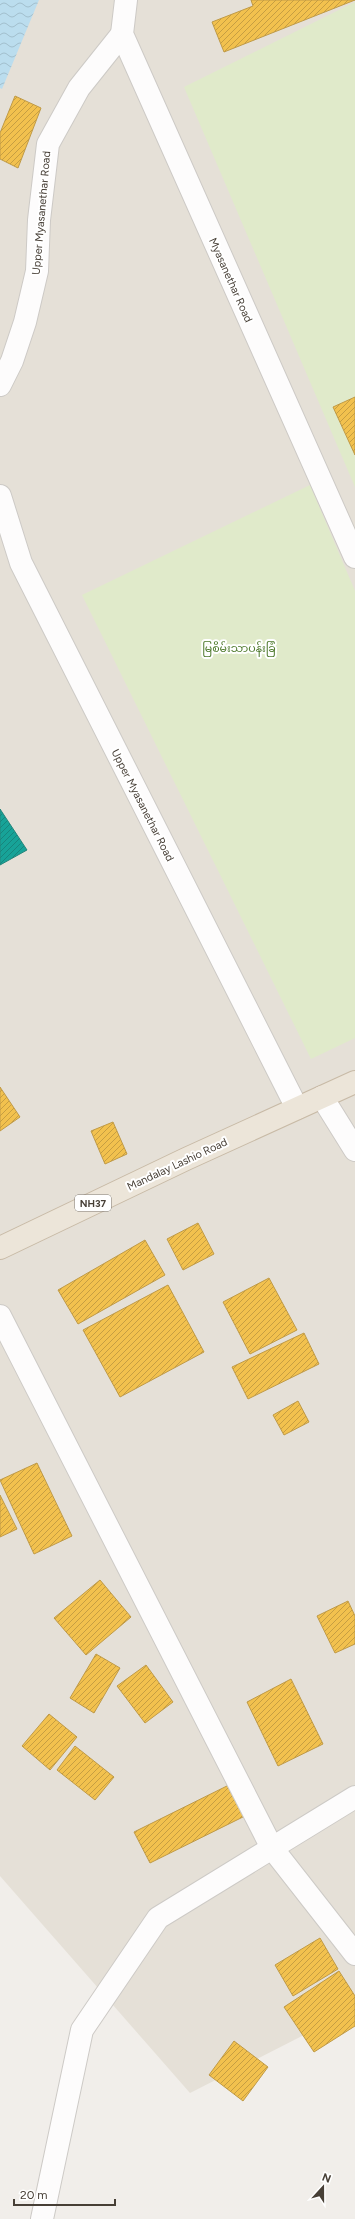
<svg xmlns="http://www.w3.org/2000/svg" width="355" height="2219" viewBox="0 0 355 2219" font-family="Figtree,'Noto Sans Myanmar',sans-serif">
  <style>
    .residential { fill: #e5e0d7 }
    .park { fill: #e0eaca }
    .water { fill: url(#water-waves) }
    .homes { fill: url(#homes-hatch); stroke: #bf9a47 }
    .public { fill: url(#public-hatch); stroke: #25857b }
    .lines { fill: none; stroke-linecap: round; stroke-linejoin: round }
    .street-casing { stroke: #cdcac6; stroke-width: 24 }
    .highway-casing { stroke: #c8baa6; stroke-width: 24 }
    .street { stroke: #fdfcfc; stroke-width: 22 }
    .highway { stroke: #ece5d9; stroke-width: 22 }
    .labels { text-anchor: middle; stroke-width: 4; stroke-linejoin: round; paint-order: stroke }
    .shield { fill: #fff; stroke: #7e7972; stroke-width: 1 }
    .shield-label { font-size: 10px; font-weight: bold; fill: #473f36 }
    .street-label { font-size: 11px; fill: #473f36; stroke: #fff }
    .park-label { font-size: 11px; fill: #4c782a; stroke: #fff }
  </style>
  <defs>
    <pattern id="water-waves" width="16" height="10" patternUnits="userSpaceOnUse"><rect width="16" height="10" fill="#bde"/><path d="M0 5q4-4 8 0t8 0" fill="none" stroke="#a2bfcd"/></pattern>
    <pattern id="homes-hatch" width="6" height="6" patternUnits="userSpaceOnUse"><rect width="6" height="6" fill="#f2c14e"/><path d="M-1 1l2-2M0 6l6-6M5 7l2-2" fill="none" stroke="#c69e42"/></pattern>
    <pattern id="public-hatch" width="6" height="6" patternUnits="userSpaceOnUse"><rect width="6" height="6" fill="#17a398"/><path d="M-1 1l2-2M0 6l6-6M5 7l2-2" fill="none" stroke="#17867d"/></pattern>
  </defs>
  <rect width="100%" height="100%" fill="#f1eeea"/>
  <polygon class="residential" points="0,0 355,0 355,2009 190,2093 0,1876"/>
  <g class="park">
    <polygon points="355,2 355,487 184,87"/>
    <polygon points="310,485 355,591 355,1038 311,1059 82,595"/>
  </g>
  <polygon class="water" points="0,0 39,0 2,89 0,88"/>
  <g class="homes">
    <polygon points="251,0 355,0 224,52 212,22 253,6"/>
    <polygon points="15,96 41,108 18,168 0,159 0,133"/>
    <polygon points="355,397 355,455 333,407"/>
    <polygon points="0,1087 20,1117 0,1131"/>
    <polygon points="113,1122 127,1154 105,1164 91,1131"/>
    <polygon points="198,1223 214,1254 183,1270 167,1239"/>
    <polygon points="145,1240 165,1275 78,1324 58,1290"/>
    <polygon points="269,1278 297,1330 250,1354 223,1302"/>
    <polygon points="168,1285 204,1352 120,1397 83,1330"/>
    <polygon points="304,1333 319,1364 248,1399 232,1367"/>
    <polygon points="298,1401 309,1422 284,1435 273,1415"/>
    <polygon points="37,1463 72,1536 34,1554 0,1480"/>
    <polygon points="0,1495 17,1529 0,1537"/>
    <polygon points="100,1580 131,1617 86,1655 54,1618"/>
    <polygon points="348,1601 355,1616 355,1644 335,1653 317,1616"/>
    <polygon points="96,1654 120,1668 94,1713 70,1698"/>
    <polygon points="146,1665 173,1702 145,1723 117,1686"/>
    <polygon points="291,1679 323,1744 278,1766 247,1702"/>
    <polygon points="49,1714 77,1737 50,1770 22,1746"/>
    <polygon points="75,1746 114,1777 95,1800 57,1770"/>
    <polygon points="239,1780 255,1811 150,1863 134,1832"/>
    <polygon points="320,1938 338,1969 293,1996 275,1965"/>
    <polygon points="339,1971 355,1996 355,2026 314,2052 284,2007"/>
    <polygon points="234,2041 268,2067 243,2101 209,2075"/>
  </g>
  <polygon class="public" points="0,809 27,850 0,865"/>
  <g class="lines">
    <g class="street-casing">
      <g id="street">
        <polyline points="126,0 122,34 355,557"/>
        <polyline points="0,385 12,361 25,322 37,271 39,220 48,144 79,88 122,34"/>
        <polyline points="0,496 21,563 297,1108"/>
        <polyline points="322,1097 355,1150"/>
        <polyline points="0,1316 272,1848 355,1954"/>
        <polyline points="42,2219 82,2030 158,1918 355,1797"/>
      </g>
    </g>
    <g class="highway-casing">
      <polyline id="highway" points="0,1248 186,1159 355,1082"/>
    </g>
    <use href="#street" class="street"/>
    <use href="#highway" class="highway"/>
  </g>
  <g class="labels">
    <rect class="shield" x="75" y="1195" width="36" height="16" rx="3"/>
    <g class="shield-label">
      <text x="93" y="1207">NH37</text>
    </g>
    <g class="street-label">
      <text transform="translate(41 213) rotate(-85)" y="4">Upper Myasanethar Road</text>
      <text transform="translate(231 280) rotate(66)" y="4">Myasanethar Road</text>
      <text transform="translate(143 805) rotate(63)" y="4">Upper Myasanethar Road</text>
      <text transform="translate(177 1164) rotate(-25)" y="4">Mandalay Lashio Road</text>
    </g>
    <g class="park-label">
      <text x="239" y="652">မြစိမ်းသာပန်းခြံ</text>
    </g>
  </g>
  <g transform="translate(323 2187) rotate(21)" stroke="#ffffff" stroke-width="3" paint-order="stroke">
  <path d="M0-3L7 15L0 10L-7 15Z" fill="#473f36"/>
  <text y="-6" font-size="11" font-weight="bold" text-anchor="middle" fill="#473f36">N</text>
  </g>
  <path d="M14 2199v6h101v-6" fill="none" stroke="#473f36" stroke-width="2"/>
  <text x="20" y="2199" font-size="12" fill="#473f36" stroke="#ffffff" stroke-width="3" paint-order="stroke">20 m</text>
</svg>
